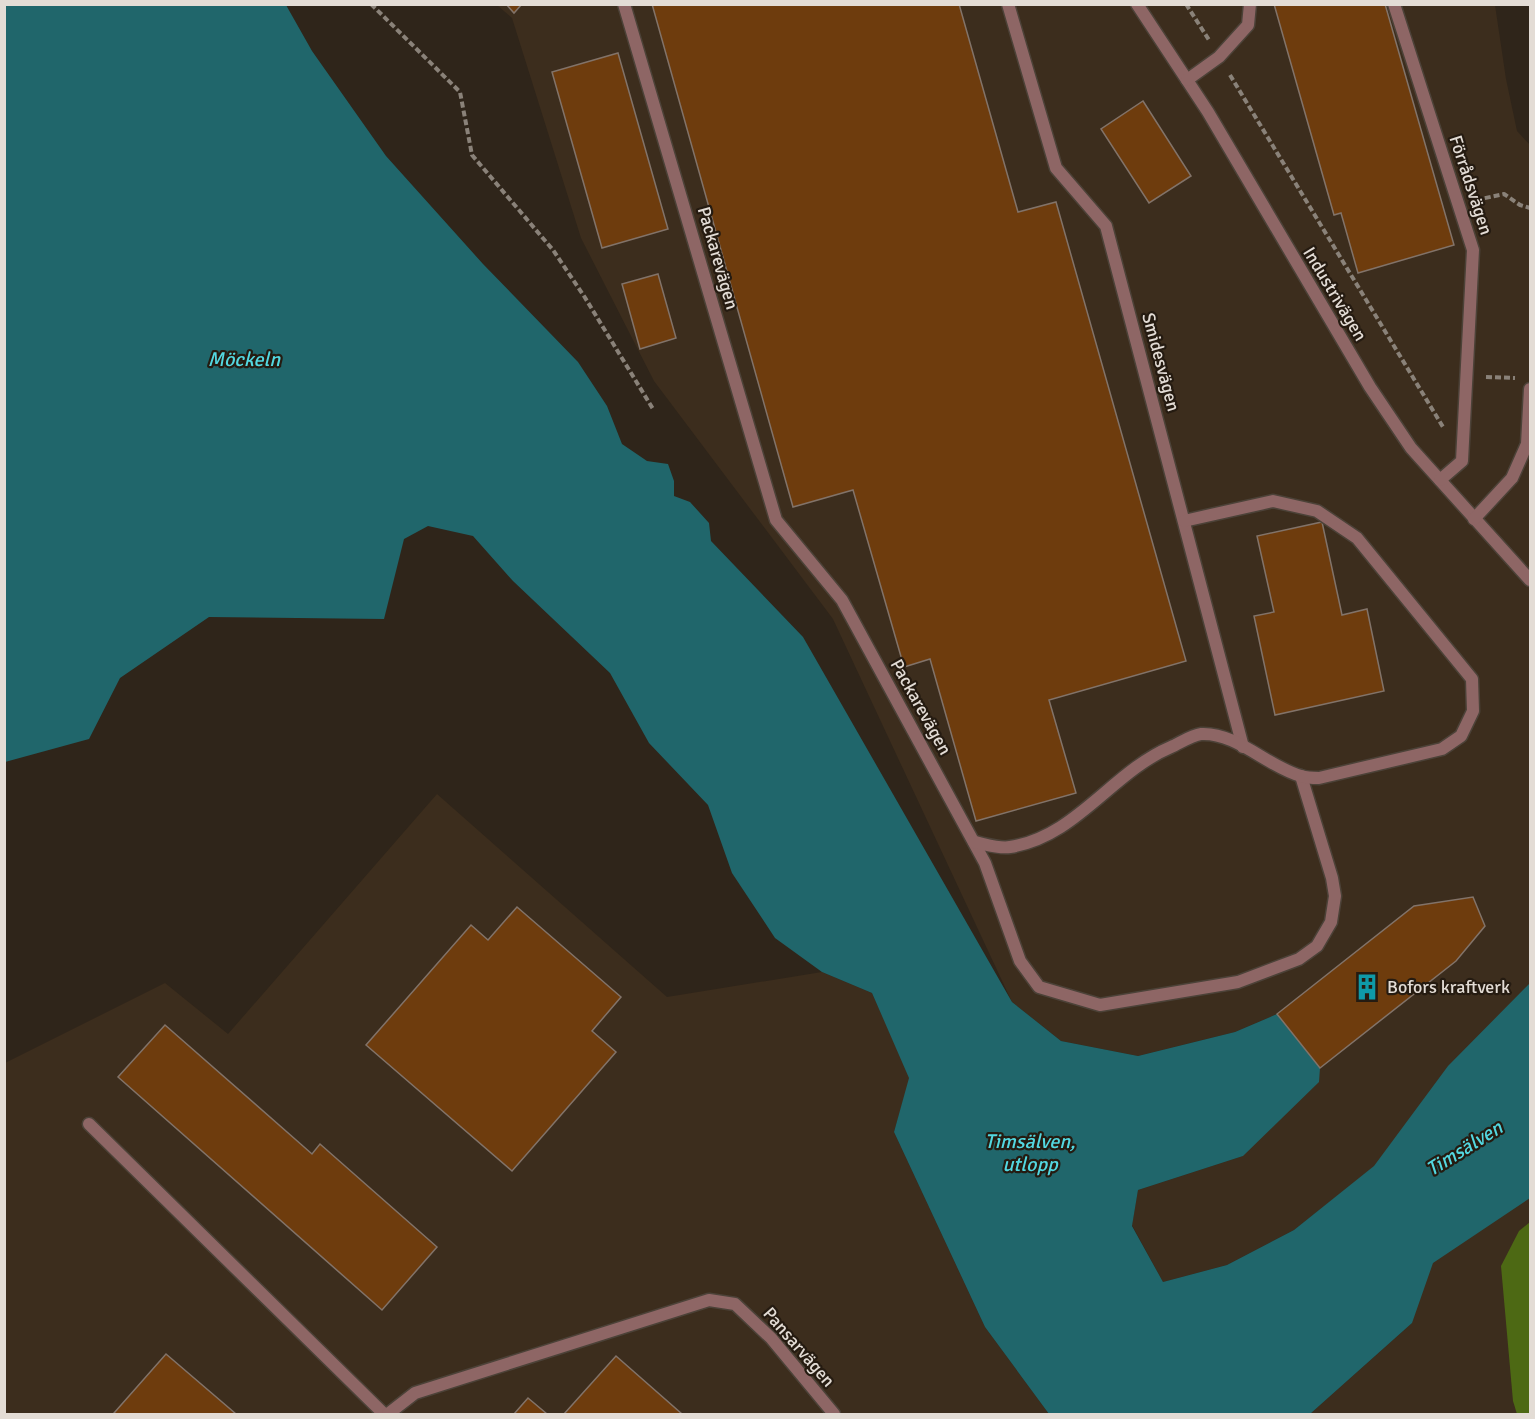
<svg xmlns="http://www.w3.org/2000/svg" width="1535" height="1419" viewBox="0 0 1535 1419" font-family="Signika,sans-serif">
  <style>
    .built { fill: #3c2d1d }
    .forest { fill: #4d6914 }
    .water { fill: #20666b }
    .building { fill: #6e3c0d; stroke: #827369; stroke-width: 1.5 }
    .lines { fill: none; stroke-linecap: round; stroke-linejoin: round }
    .service-casing { stroke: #4c4238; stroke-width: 15 }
    .path { stroke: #8a8279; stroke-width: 4; stroke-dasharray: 6 3; stroke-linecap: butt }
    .service { stroke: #8e6665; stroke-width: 12 }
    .labels { text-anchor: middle; stroke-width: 4.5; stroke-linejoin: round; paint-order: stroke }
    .street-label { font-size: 18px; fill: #e3dcd5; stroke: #251b11 }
    .poi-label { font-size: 18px; fill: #e3dcd5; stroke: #251b11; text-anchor: start }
    .water-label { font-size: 20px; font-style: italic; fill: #53d8e1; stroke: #251b11 }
  </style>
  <rect width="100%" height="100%" fill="#2f251a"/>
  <g class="built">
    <polygon points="497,5 1495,5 1506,79 1517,131 1530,145 1530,1414 1310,1414 1412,1323 1375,1166 1294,1230 1227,1265 1163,1282 1132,1225 1138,1190 1243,1156 1277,1014 1235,1032 1138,1056 1061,1041 1012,1002 833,619 654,381 581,238 512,18"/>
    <polygon points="437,794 667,997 822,972 872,993 910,1078 894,1132 985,1327 1049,1414 5,1414 5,1063 165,983 228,1034"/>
  </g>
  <polygon class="forest" points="1530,1222 1530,1414 1517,1414 1513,1401 1501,1266 1519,1231"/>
  <polygon class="water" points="5,5 286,5 312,51 386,156 483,264 578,362 607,406 622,444 647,461 668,464 674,481 674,496 690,502 709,523 711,541 803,637 1012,1002 1061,1041 1138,1056 1235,1032 1277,1014 1320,1068 1319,1082 1243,1156 1138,1190 1132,1226 1163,1282 1227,1265 1294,1230 1374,1166 1448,1066 1530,983 1530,1198 1433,1263 1412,1323 1310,1414 1049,1414 985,1327 894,1132 909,1078 872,993 822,972 775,938 732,873 708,805 649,743 610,673 513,581 473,536 428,526 404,539 384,619 209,617 120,678 89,739 5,762"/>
  <g class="building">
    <polygon points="506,4 522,4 514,13"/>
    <polygon points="652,4 959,4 1018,212 1056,202 1186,661 1049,700 1076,793 976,821 930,659 904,667 853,490 793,507"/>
    <polygon points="1274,4 1385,4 1454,245 1358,273 1341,213 1334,215"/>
    <polygon points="618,53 668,229 602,248 552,72"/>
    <polygon points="1143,101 1191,176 1149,203 1101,129"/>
    <polygon points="658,274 676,338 640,349 622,284"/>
    <polygon points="1322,522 1342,615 1367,609 1384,691 1275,715 1254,616 1274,612 1257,536"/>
    <polygon points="1473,897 1485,926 1456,961 1320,1068 1277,1014 1414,906"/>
    <polygon points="517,907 621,997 592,1031 616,1052 512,1171 366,1045 471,925 488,940"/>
    <polygon points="165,1025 312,1154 320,1144 437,1247 382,1310 118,1077"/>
    <polygon points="166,1354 236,1414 116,1414 114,1413"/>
    <polygon points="616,1356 682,1414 564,1414"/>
    <polygon points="528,1398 547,1414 514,1414"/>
  </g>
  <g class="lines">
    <g class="service-casing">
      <g id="service">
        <polyline points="624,4 776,520 842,600 985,863 1020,961 1039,987 1100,1005 1238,982 1299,959 1317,946 1331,922 1335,896 1332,878 1301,776"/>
        <polyline points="1008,4 1056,168 1106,226 1243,747"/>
        <polyline points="1137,4 1208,112 1370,387 1411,448 1530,580"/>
        <polyline points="1394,4 1473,250 1462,461 1440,480"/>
        <polyline points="1187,80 1219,57 1248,25 1250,4"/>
        <polyline points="1474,519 1512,478 1527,444 1530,389"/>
        <path d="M974,842C985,844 999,849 1010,847C1076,837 1112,772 1171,747C1180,743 1192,735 1201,734C1236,732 1268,767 1301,776C1307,778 1313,778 1319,778L1442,749L1461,736L1473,711L1472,679L1357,538L1317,511L1273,501L1184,521"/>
        <polyline points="89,1124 384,1414"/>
        <polyline points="388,1414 415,1393 709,1300 735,1304 771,1338 834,1414"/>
      </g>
    </g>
    <g class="path">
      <polyline points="371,4 460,92 472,155 553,250 584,296 653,409"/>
      <polyline points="1186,4 1209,40"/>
      <polyline points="1230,75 1443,427"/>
      <polyline points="1476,200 1504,194 1520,205 1530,208"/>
      <polyline points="1486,377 1515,378"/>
    </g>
    <use href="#service" class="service"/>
  </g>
  <defs>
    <g id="building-bare" transform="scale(2.07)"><path d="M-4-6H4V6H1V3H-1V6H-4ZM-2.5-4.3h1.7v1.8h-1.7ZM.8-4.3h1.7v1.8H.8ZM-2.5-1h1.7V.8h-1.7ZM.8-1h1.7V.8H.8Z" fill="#0f9aa8" stroke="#251b11" stroke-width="2.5" paint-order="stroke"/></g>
  </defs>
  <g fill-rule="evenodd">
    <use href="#building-bare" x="1367" y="987"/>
  </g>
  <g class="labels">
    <g class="street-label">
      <text transform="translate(1471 185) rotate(72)" y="6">Förrådsvägen</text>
      <text transform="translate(718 258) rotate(74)" y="6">Packarevägen</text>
      <text transform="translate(1335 294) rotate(59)" y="6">Industrivägen</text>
      <text transform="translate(1161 362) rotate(75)" y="6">Smidesvägen</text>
      <text transform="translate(921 707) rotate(61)" y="6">Packarevägen</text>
      <text transform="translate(799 1347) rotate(49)" y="6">Pansarvägen</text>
    </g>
    <g class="poi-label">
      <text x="1387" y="993">Bofors kraftverk</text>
    </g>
    <g class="water-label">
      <text x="244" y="366">Möckeln</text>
      <text x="1030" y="1148">Timsälven,<tspan x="1030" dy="23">utlopp</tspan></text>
      <text transform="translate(1464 1148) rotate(-32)" y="7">Timsälven</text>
    </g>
  </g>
  <rect width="1535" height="1419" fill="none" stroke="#e3dcd5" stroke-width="12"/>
</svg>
